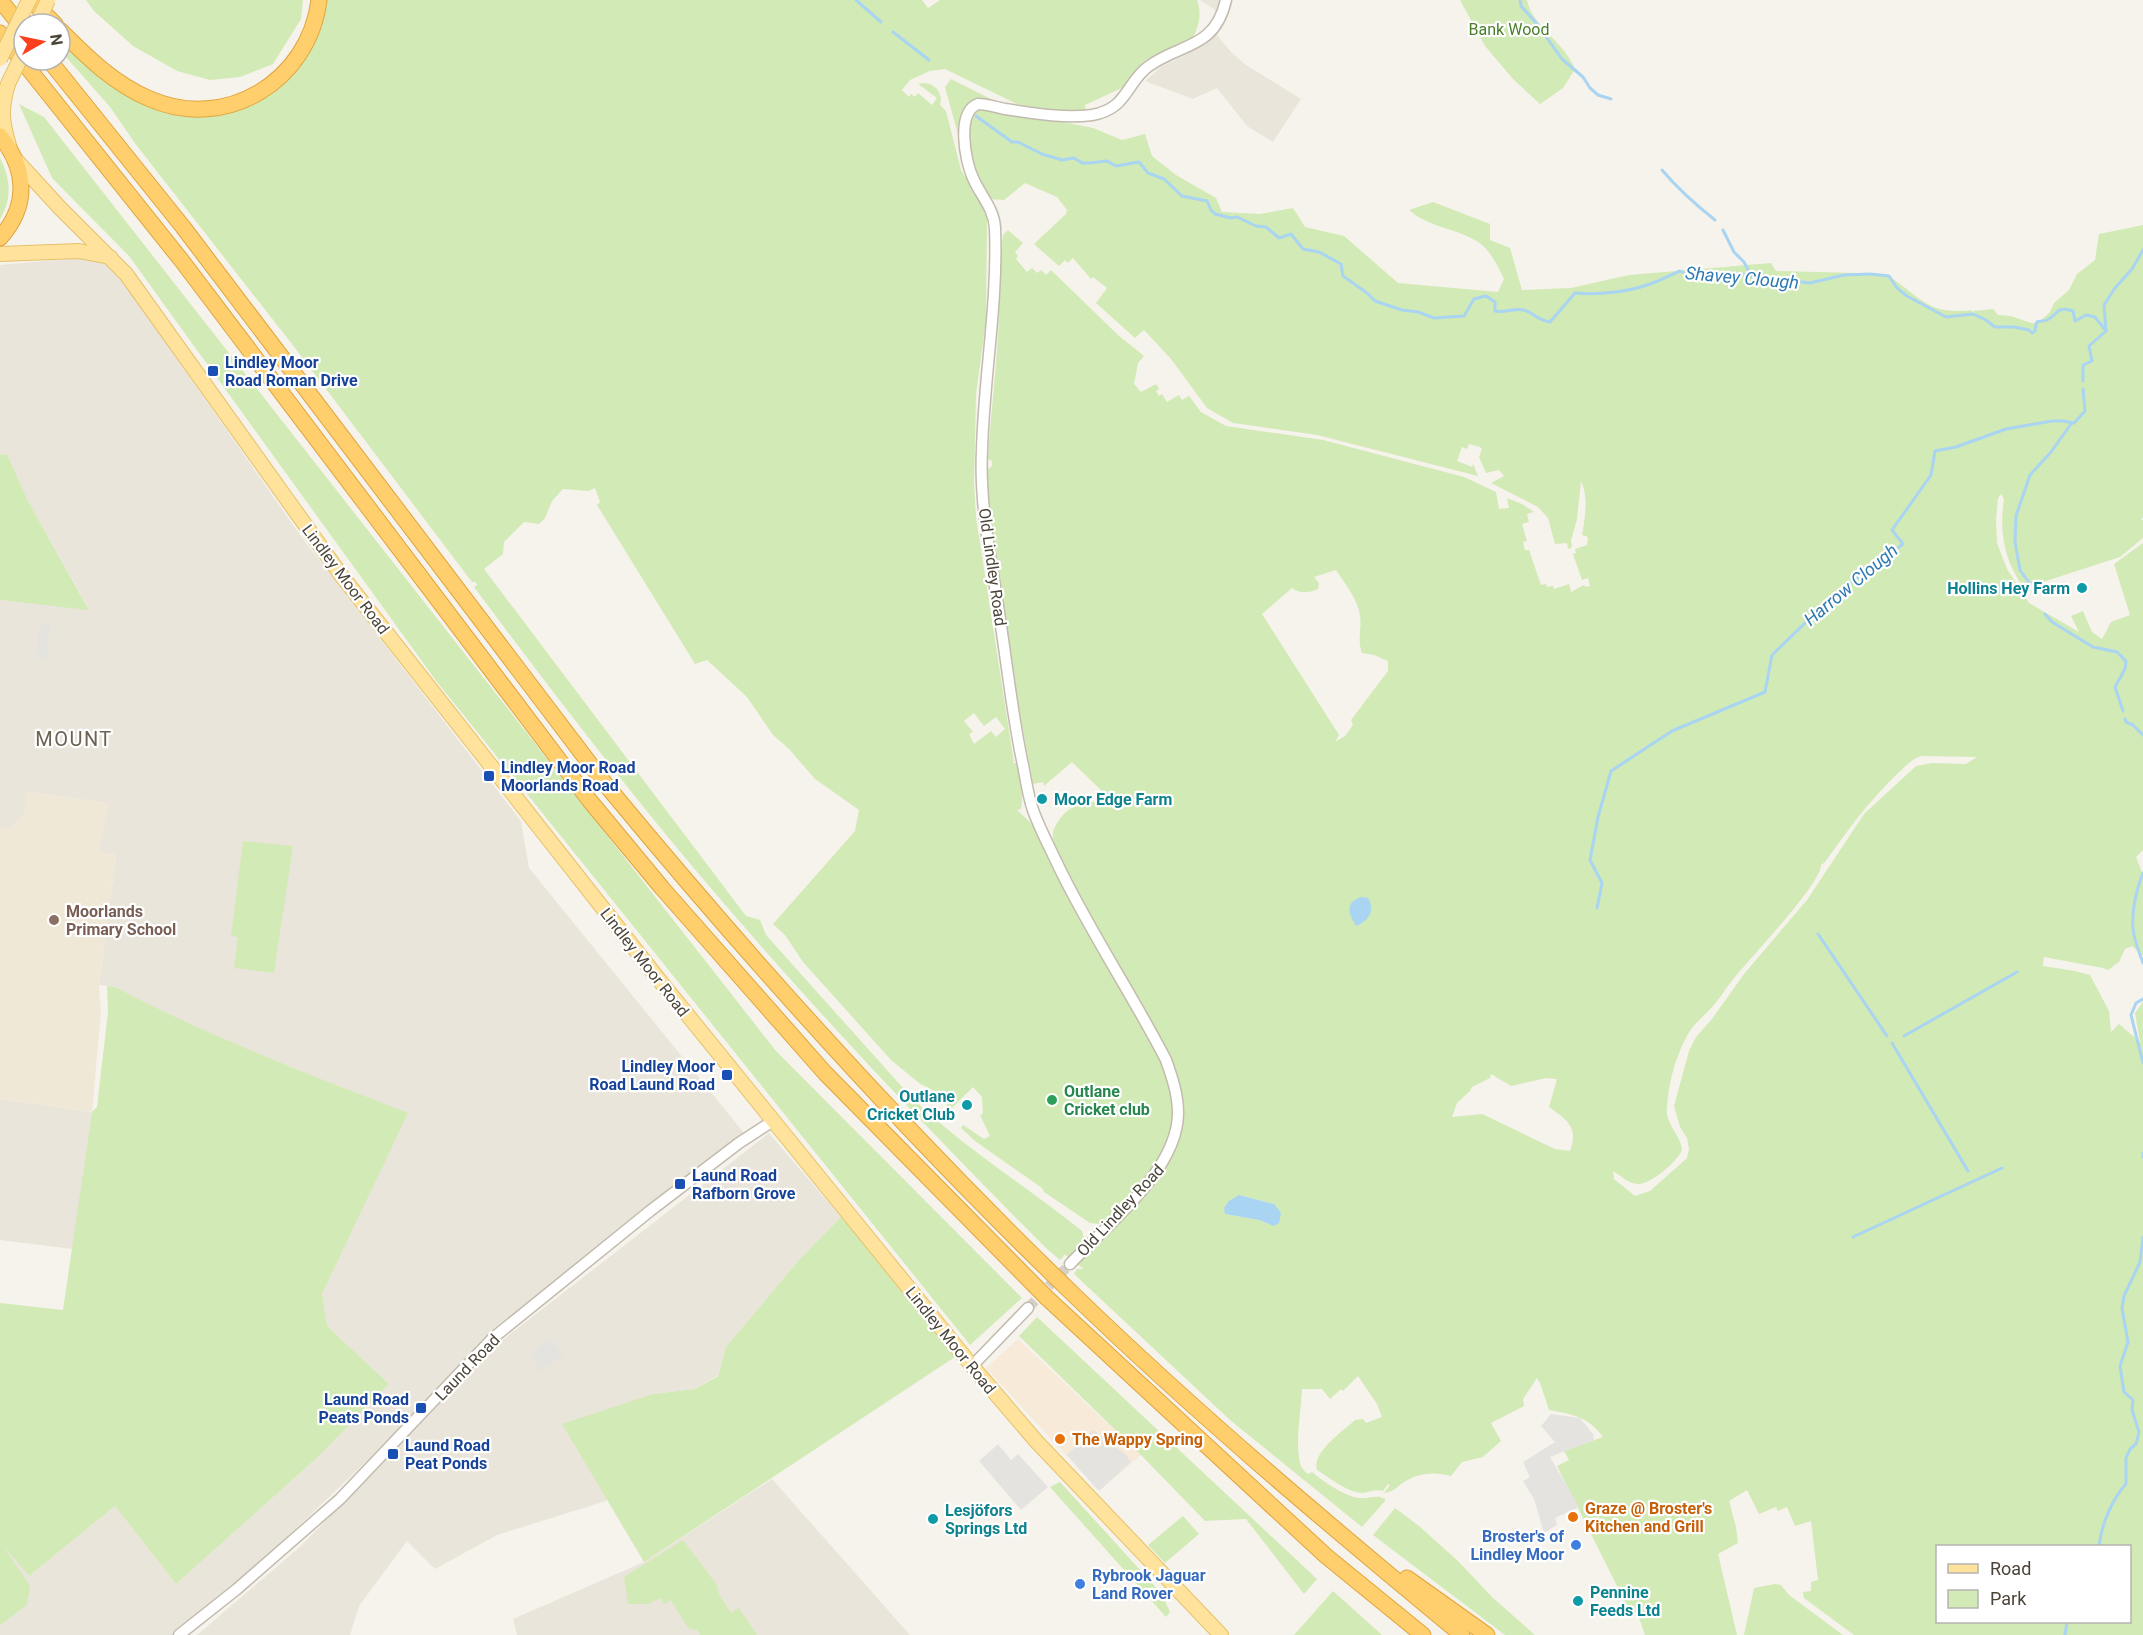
<svg xmlns="http://www.w3.org/2000/svg" width="2143" height="1635" viewBox="0 0 2143 1635" font-family="Roboto,sans-serif">
  <style>
    .residential { fill: #eae5da }
    .commercial { fill: #f7ead8 }
    .education { fill: #efe8d6 }
    .green { fill: #d2eab5; fill-rule: evenodd }
    .parking { fill: #e5e3e0 }
    .water { fill: #a9d4f2 }
    .lines { fill: none; stroke-linecap: round; stroke-linejoin: round }
    .stream { stroke: #a9d4f2; stroke-width: 3 }
    .minor-tunnel { stroke: #d4d0c8; stroke-width: 10; stroke-dasharray: 10 5; stroke-linecap: butt }
    .minor-casing { stroke: #c2bbae; stroke-width: 13 }
    .major-casing { stroke: #e6c16a; stroke-width: 16 }
    .highway-casing { stroke: #e0a43c; stroke-width: 17 }
    .minor { stroke: #fff; stroke-width: 10 }
    .major { stroke: #ffe39c; stroke-width: 14 }
    .highway { stroke: #ffcf6e; stroke-width: 15 }
    .major-bridge-casing { stroke: #e6c16a; stroke-width: 16; stroke-linecap: butt }
    .major-bridge { stroke: #ffe39c; stroke-width: 14 }
    .transit-dot { fill: #1a4fb4; stroke: #fff; stroke-width: 2 }
    .culture-dot { fill: #0f9aa8; stroke: #fff; stroke-width: 2 }
    .education-dot { fill: #8d6e63; stroke: #fff; stroke-width: 2 }
    .leisure-dot { fill: #2e9e5b; stroke: #fff; stroke-width: 2 }
    .food-dot { fill: #e8710a; stroke: #fff; stroke-width: 2 }
    .shop-dot { fill: #3f7fe0; stroke: #fff; stroke-width: 2 }
    .labels { text-anchor: middle; stroke-width: 4.5; stroke-linejoin: round; paint-order: stroke }
    .park-label { font-size: 16px; fill: #4a7f2a; stroke: #fff }
    .transit-label { font-size: 16px; font-weight: bold; fill: #164399; stroke: #fff; text-anchor: start }
    .street-label { font-size: 16px; fill: #4b4439; stroke: #fff }
    .culture-label { font-size: 16px; font-weight: bold; fill: #0d838f; stroke: #fff; text-anchor: start }
    .education-label { font-size: 16px; font-weight: bold; fill: #785e54; stroke: #fff; text-anchor: start }
    .leisure-label { font-size: 16px; font-weight: bold; fill: #27864d; stroke: #fff; text-anchor: start }
    .food-label { font-size: 16px; font-weight: bold; fill: #c56008; stroke: #fff; text-anchor: start }
    .shop-label { font-size: 16px; font-weight: bold; fill: #366cbe; stroke: #fff; text-anchor: end }
    .water-label { font-size: 18px; font-style: italic; fill: #2e7ab2; stroke: #fff }
    .quarter-label { font-size: 20px; letter-spacing: 1.5px; fill: #6e6250; stroke: #fff }
  </style>
  <rect width="100%" height="100%" fill="#f6f3ec"/>
  <g class="residential">
    <polygon points="1200,0 1229,0 1224,22 1217,35 1230,51 1246,65 1301,99 1273,142 1247,126 1217,88 1193,99 1145,81 1162,66 1192,52 1188,45 1204,33 1217,15 1214,9"/>
    <polygon points="79,258 103,261 117,274 303,539 521,821 529,868 744,1133 640,1211 485,1340 410,1420 267,1556 174,1635 0,1635 0,1540 29,1576 115,1506 176,1584 319,1456 389,1384 327,1326 322,1294 407,1113 280,1063 174,1018 115,987 99,985 116,855 98,852 108,803 27,792 25,813 10,830 0,827 0,600 89,609 29,503 7,454 0,455 0,265"/>
    <polygon points="0,1099 92,1112 73,1249 0,1240"/>
    <polygon points="769,1133 841,1217 799,1260 726,1347 718,1375 695,1389 653,1394 606,1501 497,1535 435,1569 407,1541 359,1606 350,1635 197,1635 301,1546 500,1342"/>
    <polygon points="772,1479 910,1635 517,1635 513,1619 644,1562"/>
  </g>
  <polygon class="commercial" points="1018,1339 1141,1455 1099,1491 986,1368"/>
  <polygon class="education" points="26,792 108,803 98,852 116,854 99,985 101,1012 92,1112 0,1099 0,827 10,830 25,813"/>
  <g class="green">
    <polygon points="86,0 303,0 301,19 273,64 240,77 210,80 177,71 133,46 94,11"/>
    <path d="M324,0H922L928,8L940,0H1197C1202,14 1199,25 1193,38L1149,58L1143,62L1126,88L1124,87L1085,105L1086,112L1046,110L1017,104L945,69L930,71L910,80L902,90L909,97L911,94L915,97L918,93L932,105L937,98L918,84C932,80 944,91 940,105L946,111L961,170L984,207L987,217L986,320L976,394L974,483L976,517L1014,763H1016C1020,779 1024,793 1021,809L1017,810L1035,827L1055,871L1088,932L1153,1044L1166,1070L1173,1100V1122L1167,1145L1151,1173L1118,1211L1103,1222L1100,1224L1090,1223L1044,1192L1042,1188L975,1141L961,1128L963,1125L984,1139L990,1136L980,1115L983,1114L982,1097L973,1087L946,1114L945,1113L947,1103L945,1097L919,1083L891,1060L803,962L785,935L773,924L855,831L859,810L815,779L789,749L773,735L747,697L707,660L695,664L597,505L600,502L595,488L588,491L563,489L552,501L545,518L539,524L524,522L504,542L503,554L484,569L746,916L760,920L766,935L912,1098C964,1148 1026,1186 1082,1231L1084,1239L1080,1245L1068,1257L1064,1254L1063,1257L1060,1260L1046,1248C931,1133 820,1016 715,893C630,794 552,691 474,587L477,585L476,582H472L295,348L137,146L110,107L60,50V36L172,110L269,91ZM974,713L984,726L996,717L1005,729L996,737L991,731L974,744L969,734L973,732L964,721Z"/>
    <path d="M1460,0H1527C1531,21 1553,36 1565,52C1569,57 1572,63 1575,69L1563,88L1540,104L1513,79L1485,46Z"/>
    <path d="M951,79L999,103L974,101L964,108L962,115L968,119L982,106L1093,128L1122,140L1145,134L1152,156L1176,175L1216,198L1222,212L1260,214L1293,208L1305,227L1344,236L1398,283L1498,292L1504,279C1497,264 1488,246 1473,239C1452,228 1427,226 1409,210L1433,202L1490,224V240L1510,248L1522,290L1571,288L1629,275L1771,263L1776,271L1858,273C1868,276 1882,271 1890,277C1923,299 1928,315 1972,310L1971,316L1973,311L1993,309L1998,315L2011,316L2031,323H2038L2050,312L2054,303L2069,290L2077,274L2095,260L2099,234L2143,225V517L2141,520H2143V538L2120,557L2024,588C2004,561 1999,532 2004,499L2001,494L1998,498L1996,520L1997,543L2007,569L2029,603L2079,632L2071,616L2083,611L2092,632L2102,639L2111,622L2130,615L2114,564L2143,543V850L2136,857L2143,875V956L2132,946L2125,949L2119,962L2108,970L2103,968L2044,957L2043,966L2075,971L2090,975L2109,1011L2111,1032L2119,1024L2140,1042L2135,1013L2143,1002V1635H1854L1804,1598L1803,1592L1811,1591V1582L1818,1580L1811,1521L1795,1526L1787,1507L1778,1511L1776,1507L1759,1514L1747,1490L1729,1501L1736,1527L1738,1543L1718,1554L1737,1635H1645L1637,1612L1631,1614L1557,1466L1569,1460L1564,1451L1603,1437C1589,1417 1572,1414 1549,1410L1540,1383L1537,1378L1523,1399L1524,1406L1491,1423L1501,1441L1483,1457L1462,1462L1451,1476C1433,1471 1416,1473 1401,1484C1395,1489 1392,1492 1384,1493L1390,1485L1388,1484L1383,1491C1375,1489 1370,1492 1363,1493C1348,1493 1330,1478 1317,1470C1311,1453 1343,1431 1355,1420L1363,1419L1366,1423L1382,1417L1377,1404L1358,1376L1343,1391L1341,1389L1330,1399L1322,1389H1302C1301,1411 1295,1441 1300,1463C1301,1468 1304,1471 1308,1474L1312,1472C1323,1481 1345,1497 1360,1498C1369,1499 1376,1494 1385,1499V1501L1362,1527L1230,1420L1074,1274L1077,1269H1084L1077,1264L1164,1172C1177,1150 1184,1129 1183,1104C1146,1029 1109,954 1070,880C1065,869 1048,840 1054,829C1068,800 1084,806 1109,798L1072,762L1044,786L1043,782L1033,784L1017,697L990,521L987,470L992,466V461L988,459C991,409 998,359 999,309C1000,284 999,260 1003,235L1008,230L1023,243L1015,252L1018,256L1016,259L1027,272L1032,268L1037,273L1041,270L1046,275L1051,270L1118,335L1144,356L1138,363L1134,384L1141,392L1156,384L1159,389L1156,391L1159,396L1162,394L1167,402L1179,395L1182,400L1189,396L1201,412L1226,426L1323,440L1464,477L1496,492L1499,509L1509,508L1507,498L1522,504L1534,512L1527,514L1529,522L1522,524L1527,541L1523,542L1525,550H1529L1541,585L1546,584L1547,587L1553,586L1554,589L1569,584L1571,592L1584,585L1586,587L1590,586L1588,578L1582,580L1573,554L1576,553L1575,549L1587,545L1588,537L1582,535C1585,517 1589,498 1581,481L1577,519L1571,541L1572,547L1568,549L1567,543L1555,544L1548,518L1538,507L1491,483L1504,476L1499,470L1486,473L1479,457L1482,449L1480,447L1469,444L1467,449L1462,447L1457,461L1472,467L1473,464L1478,476L1317,435L1233,423L1207,408L1171,359L1144,330L1135,338L1096,303L1107,288L1093,277L1091,279L1073,258L1068,263L1065,260L1059,266L1034,244L1066,214L1067,210L1057,197L1025,183L1004,200L989,199L965,150L966,164L945,87ZM1336,570C1345,584 1358,599 1360,616C1362,629 1357,640 1362,653L1374,655L1388,661V671L1351,720L1353,725L1345,736L1335,742L1339,735L1262,614L1292,588C1300,594 1309,593 1318,589L1319,583L1314,577ZM1922,756L1977,757L1966,764L1932,763L1916,766L1864,814L1807,900L1744,974L1712,1019L1696,1037L1689,1051L1674,1106L1680,1127L1687,1138L1689,1149L1687,1158L1650,1191L1635,1196L1614,1179L1613,1171C1620,1175 1629,1184 1638,1184C1650,1185 1678,1161 1682,1150C1681,1135 1665,1124 1667,1108C1668,1085 1675,1058 1686,1038C1691,1026 1704,1016 1713,1006C1721,997 1727,986 1735,977C1751,957 1821,884 1821,865L1825,862C1847,831 1868,802 1896,775C1904,768 1912,758 1922,756ZM1491,1074L1511,1086L1546,1078L1557,1079L1549,1107C1567,1120 1579,1127 1570,1151L1555,1149L1482,1114L1452,1117L1457,1103L1470,1091L1472,1087L1490,1078ZM1239,1195L1274,1204L1268,1224L1259,1220L1225,1214ZM1938,1546H2130V1622H1938Z"/>
    <polygon points="19,104 44,117 776,1051 1022,1298 970,1345 437,682 129,256 52,178"/>
    <path d="M0,158C11,179 12,199 0,219Z"/>
    <polygon points="7,454 29,503 89,610 0,600 0,455"/>
    <polygon points="243,841 293,846 274,973 234,968 238,937 231,936"/>
    <path d="M107,986L115,987C210,1037 308,1074 408,1113L322,1294L327,1326L389,1384L319,1456L176,1584L115,1506L29,1576L2,1544L30,1586L27,1605L0,1625V1303L63,1310L92,1112L97,1107L108,1012Z"/>
    <polygon points="841,1217 958,1355 644,1562 562,1424 653,1394 695,1389 718,1376 726,1347 799,1260"/>
    <polygon points="1037,1317 1317,1579 1304,1594 1246,1519 1205,1521 1141,1455 1019,1336"/>
    <polygon points="1060,1482 1162,1594 1170,1612 1166,1617 1050,1487"/>
    <polygon points="1395,1508 1419,1526 1458,1561 1493,1598 1535,1635 1505,1635 1373,1535"/>
    <polygon points="1183,1516 1199,1534 1165,1563 1148,1545"/>
    <polygon points="683,1540 717,1585 719,1594 731,1613 739,1608 757,1635 700,1635 697,1630 688,1628 671,1600 664,1604 660,1598 649,1604 628,1604 624,1577"/>
    <polygon points="1775,1584 1781,1585 1789,1595 1843,1635 1744,1635 1754,1588"/>
    <polygon points="1333,1591 1382,1635 1294,1635"/>
  </g>
  <g class="parking">
    <polygon points="40,623 50,624 47,658 36,657"/>
    <polygon points="550,1338 563,1355 541,1372 531,1354"/>
    <polygon points="1551,1414 1580,1418 1593,1434 1594,1440 1550,1457 1579,1507 1555,1518 1557,1525 1544,1533 1534,1499 1523,1481 1530,1477 1523,1462 1555,1442 1541,1426"/>
    <polygon points="1093,1430 1126,1455 1131,1462 1099,1491 1067,1455"/>
    <polygon points="998,1444 1011,1460 1018,1454 1048,1487 1021,1510 979,1461"/>
  </g>
  <g class="water">
    <path d="M1362,897L1368,898C1376,911 1368,921 1356,926C1348,914 1345,901 1362,897Z"/>
    <polygon points="1239,1195 1274,1204 1281,1213 1279,1223 1274,1226 1259,1220 1225,1214 1224,1208 1229,1201"/>
  </g>
  <g class="lines">
    <g class="stream">
      <polyline points="856,0 881,22"/>
      <polyline points="1520,0 1521,6 1537,24 1562,59 1583,77 1590,88 1598,95 1611,99"/>
      <polyline points="893,32 929,60"/>
      <path d="M976,116L1012,142H1018L1042,154L1062,160L1074,158L1082,163H1089L1107,161L1116,166L1139,162L1148,173L1164,179L1182,196L1207,201L1211,210L1215,214L1231,218L1237,217L1256,226L1266,227L1279,238L1291,234L1303,249L1319,252L1341,264L1343,276L1367,293L1375,301L1402,310L1418,312L1434,318L1464,316L1474,299L1486,296L1495,302V311C1504,313 1515,308 1524,310C1532,312 1537,320 1550,322L1575,293C1597,295 1629,292 1650,284C1660,281 1670,275 1680,271L1693,277L1732,273L1810,283L1844,275L1870,274L1889,276L1897,288L1907,296L1946,317L1973,314L1986,320L1995,327H2014L2029,330L2032,333L2035,331C2035,330 2036,323 2037,322C2039,321 2045,321 2047,320C2058,315 2056,305 2073,311L2075,321L2086,315L2095,317L2106,331"/>
      <path d="M1662,170C1678,189 1696,205 1715,220"/>
      <polyline points="1723,230 1734,252 1744,262 1752,277"/>
      <polyline points="2083,381 2083,365 2092,361 2089,346 2106,331 2104,305 2115,288 2132,269 2143,250"/>
      <polyline points="2030,584 2020,570 2015,542 2016,516 2030,475 2051,452 2071,424"/>
      <polyline points="2045,614 2052,622 2093,647 2117,652 2126,661 2125,669 2115,687 2123,711"/>
      <polyline points="2125,719 2126,722 2133,725 2143,735"/>
      <path d="M2143,873C2136,890 2130,917 2134,935C2136,945 2140,954 2143,963"/>
      <polyline points="1597,908 1602,883 1590,860 1598,817 1611,771 1672,731 1765,692 1772,655 1831,598 1903,544 1892,530 1931,475 1935,451 1956,447 2006,429 2052,421 2063,421 2074,423 2085,411 2083,389"/>
      <polyline points="1818,934 1887,1036"/>
      <polyline points="2143,999 2136,1003 2131,1015 2143,1063"/>
      <polyline points="1904,1036 2017,972"/>
      <polyline points="1892,1043 1968,1171"/>
      <polyline points="2143,1153 2143,1157"/>
      <polyline points="1853,1237 2002,1168"/>
      <path d="M2099,1546C2101,1526 2112,1499 2126,1484V1458L2130,1449L2136,1444L2139,1432L2132,1410L2133,1400L2124,1392L2120,1366L2128,1342L2122,1308L2124,1296L2140,1262L2143,1237"/>
      <polyline points="2065,1635 2067,1622"/>
    </g>
    <polyline class="minor-tunnel" points="1028,1308 1070,1264"/>
    <g class="minor-casing">
      <g id="minor">
        <path d="M1070,1264C1107,1225 1178,1170 1178,1113C1178,1094 1172,1077 1166,1060C1131,992 1088,929 1056,861C1048,844 1039,827 1033,810C1028,796 1026,780 1023,765C1013,719 1008,672 1001,626C993,568 979,509 982,450C984,376 998,303 995,228C994,208 980,195 973,178C965,161 956,112 978,104C987,104 995,107 1005,109C1033,113 1063,119 1092,115C1128,109 1126,82 1149,66C1181,43 1215,49 1226,0"/>
        <polyline points="972,1366 1028,1308"/>
        <polyline points="179,1635 237,1589 340,1499 493,1338 650,1211 739,1143 773,1121"/>
      </g>
    </g>
    <g class="major-casing">
      <g id="major">
        <path d="M8,84C0,111 2,122 10,149"/>
        <polyline points="16,160 60,208 126,274 341,575 660,981 972,1366 1036,1441 1221,1635"/>
        <polyline points="0,254 79,251 110,257"/>
      </g>
    </g>
    <g class="highway-casing">
      <g id="highway">
        <polyline points="0,0 24,30"/>
        <polyline points="31,0 55,24"/>
        <path d="M60,30C87,57 114,84 150,99C226,132 309,81 319,0"/>
        <polyline points="0,33 182,261 590,801 662,888 825,1073 1047,1298 1326,1556 1423,1635"/>
        <path d="M49,60L183,227L606,785C753,963 908,1135 1074,1295C1198,1415 1329,1525 1462,1635"/>
        <path d="M0,136C27,169 29,206 0,238"/>
        <polyline points="1407,1578 1487,1635"/>
      </g>
    </g>
    <use href="#minor" class="minor"/>
    <use href="#major" class="major"/>
    <use href="#highway" class="highway"/>
    <g class="major-bridge-casing">
      <g id="major-bridge">
        <polyline points="37,24 48,0"/>
        <polyline points="0,59 29,0"/>
        <polyline points="8,84 24,51"/>
      </g>
    </g>
    <use href="#major-bridge" class="major-bridge"/>
  </g>
  <g class="transit-dot">
    <rect x="207" y="365" width="12" height="12" rx="3"/>
    <rect x="483" y="770" width="12" height="12" rx="3"/>
    <rect x="721" y="1069" width="12" height="12" rx="3"/>
    <rect x="674" y="1178" width="12" height="12" rx="3"/>
    <rect x="415" y="1402" width="12" height="12" rx="3"/>
    <rect x="387" y="1448" width="12" height="12" rx="3"/>
  </g>
  <g class="culture-dot">
    <circle cx="2082" cy="588" r="6"/>
    <circle cx="1042" cy="799" r="6"/>
    <circle cx="967" cy="1105" r="6"/>
    <circle cx="933" cy="1519" r="6"/>
    <circle cx="1578" cy="1601" r="6"/>
  </g>
  <circle class="education-dot" cx="54" cy="920" r="6"/>
  <circle class="leisure-dot" cx="1052" cy="1100" r="6"/>
  <g class="food-dot">
    <circle cx="1060" cy="1439" r="6"/>
    <circle cx="1573" cy="1517" r="6"/>
  </g>
  <g class="shop-dot">
    <circle cx="1576" cy="1545" r="6"/>
    <circle cx="1080" cy="1584" r="6"/>
  </g>
  <g class="labels">
    <g class="park-label">
      <text x="1509" y="35">Bank Wood</text>
    </g>
    <g class="transit-label">
      <text x="225" y="368">Lindley Moor<tspan x="225" dy="18">Road Roman Drive</tspan></text>
      <text x="501" y="773">Lindley Moor Road<tspan x="501" dy="18">Moorlands Road</tspan></text>
      <text x="715" y="1072" text-anchor="end">Lindley Moor<tspan x="715" dy="18">Road Laund Road</tspan></text>
      <text x="692" y="1181">Laund Road<tspan x="692" dy="18">Rafborn Grove</tspan></text>
      <text x="409" y="1405" text-anchor="end">Laund Road<tspan x="409" dy="18">Peats Ponds</tspan></text>
      <text x="405" y="1451">Laund Road<tspan x="405" dy="18">Peat Ponds</tspan></text>
    </g>
    <g class="street-label">
      <text transform="translate(993 567) rotate(82)" y="6">Old Lindley Road</text>
      <text transform="translate(346 579) rotate(53)" y="6">Lindley Moor Road</text>
      <text transform="translate(645 962) rotate(52)" y="6">Lindley Moor Road</text>
      <text transform="translate(1120 1210) rotate(-47)" y="6">Old Lindley Road</text>
      <text transform="translate(951 1340) rotate(51)" y="6">Lindley Moor Road</text>
      <text transform="translate(467 1367) rotate(-46)" y="6">Laund Road</text>
    </g>
    <g class="culture-label">
      <text x="2070" y="594" text-anchor="end">Hollins Hey Farm</text>
      <text x="1054" y="805">Moor Edge Farm</text>
      <text x="955" y="1102" text-anchor="end">Outlane<tspan x="955" dy="18">Cricket Club</tspan></text>
      <text x="945" y="1516">Lesjöfors<tspan x="945" dy="18">Springs Ltd</tspan></text>
      <text x="1590" y="1598">Pennine<tspan x="1590" dy="18">Feeds Ltd</tspan></text>
    </g>
    <g class="education-label">
      <text x="66" y="917">Moorlands<tspan x="66" dy="18">Primary School</tspan></text>
    </g>
    <g class="leisure-label">
      <text x="1064" y="1097">Outlane<tspan x="1064" dy="18">Cricket club</tspan></text>
    </g>
    <g class="food-label">
      <text x="1072" y="1445">The Wappy Spring</text>
      <text x="1585" y="1514">Graze @ Broster's<tspan x="1585" dy="18">Kitchen and Grill</tspan></text>
    </g>
    <g class="shop-label">
      <text x="1564" y="1542">Broster's of<tspan x="1564" dy="18">Lindley Moor</tspan></text>
      <text x="1092" y="1581" text-anchor="start">Rybrook Jaguar<tspan x="1092" dy="18">Land Rover</tspan></text>
    </g>
    <g class="water-label">
      <text transform="translate(1742 278) rotate(5)" y="6">Shavey Clough</text>
      <text transform="translate(1851 585) rotate(-40)" y="6">Harrow Clough</text>
    </g>
    <g class="quarter-label">
      <text x="74" y="746">MOUNT</text>
    </g>
  </g>
  <rect x="1936" y="1545" width="195" height="78" fill="#ffffff" stroke="#b7b4b0" stroke-width="1.5"/>
  <rect x="1948" y="1564" width="30" height="9" fill="#ffe39c" stroke="#b7b4b0" stroke-width="1.5"/>
  <text x="1990" y="1575" font-size="18" fill="#4b4439">Road</text>
  <rect x="1948" y="1590" width="30" height="18" fill="#d2eab5" stroke="#b7b4b0" stroke-width="1.5"/>
  <text x="1990" y="1605" font-size="18" fill="#4b4439">Park</text>
  <g transform="translate(42 42) rotate(81)"><circle r="28" fill="#ffffff" stroke="#b7b4b0" stroke-width="1.5"/>
  <path d="M0-4.5L10 22L0 15L-10 22Z" fill="#fc3f1d"/>
  <text y="-9" font-size="16" font-weight="bold" text-anchor="middle" fill="#4b4439">N</text>
  </g>
</svg>
